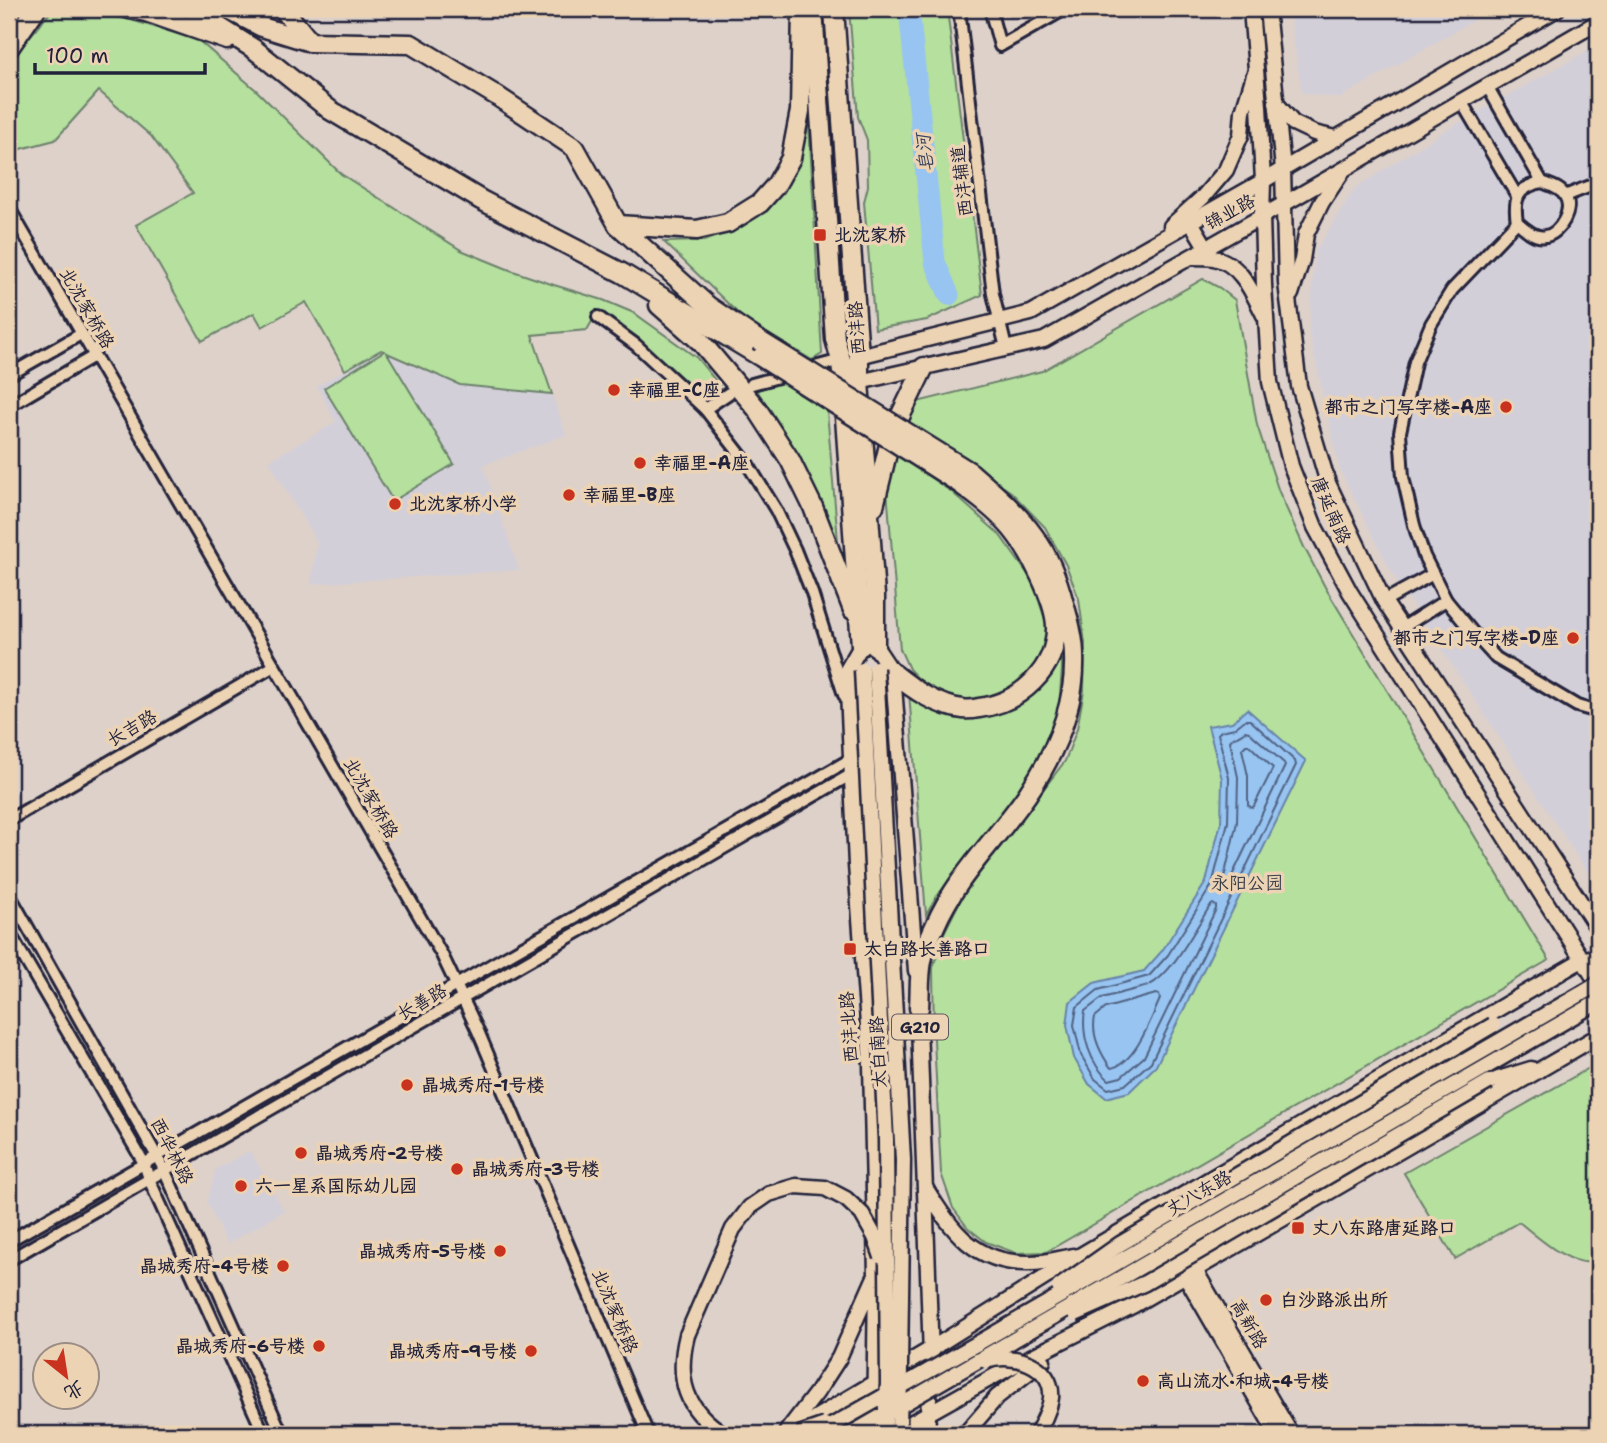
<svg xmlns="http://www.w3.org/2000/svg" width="1607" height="1443" viewBox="0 0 1607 1443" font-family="'Shantell Sans','LXGW WenKai TC',sans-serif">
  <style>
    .built { fill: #d3cfd9 }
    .green { fill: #b5e09e; stroke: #6c816c; stroke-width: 2 }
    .water { fill: #97c4f1; stroke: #6883a8; stroke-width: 2 }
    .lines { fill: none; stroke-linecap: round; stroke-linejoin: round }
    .shore { stroke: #516384; stroke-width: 2 }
    .river { stroke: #97c4f1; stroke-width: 21 }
    .minor-casing { stroke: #22223b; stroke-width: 16 }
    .major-casing { stroke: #22223b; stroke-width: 19 }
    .highway-casing { stroke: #22223b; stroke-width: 23 }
    .minor { stroke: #ecd3b4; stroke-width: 10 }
    .major { stroke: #ecd3b4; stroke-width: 14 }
    .highway { stroke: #ecd3b4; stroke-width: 18 }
    .major-bridge-casing { stroke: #22223b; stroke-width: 19; stroke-linecap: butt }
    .highway-bridge-casing { stroke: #22223b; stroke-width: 23; stroke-linecap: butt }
    .major-bridge { stroke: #ecd3b4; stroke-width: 14 }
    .highway-bridge { stroke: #ecd3b4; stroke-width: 18 }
    .poi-dot { fill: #c8321e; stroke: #ecd3b4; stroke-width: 2.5 }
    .labels { text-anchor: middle; stroke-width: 7; stroke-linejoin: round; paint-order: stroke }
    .shield { fill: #ecd3b4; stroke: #5f575f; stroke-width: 2 }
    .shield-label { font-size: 16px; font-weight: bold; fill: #22223b }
    .street-label { font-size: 18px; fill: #22223b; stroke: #ecd3b4 }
    .poi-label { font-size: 18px; font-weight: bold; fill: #22223b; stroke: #ecd3b4; text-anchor: start }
    .park-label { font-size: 18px; fill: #383e4a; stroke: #ecd3b4 }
    .water-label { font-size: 19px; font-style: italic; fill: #39425f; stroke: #ecd3b4 }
  </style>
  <rect width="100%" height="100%" fill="#ddd1ca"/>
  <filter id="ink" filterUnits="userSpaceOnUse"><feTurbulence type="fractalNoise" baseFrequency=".0143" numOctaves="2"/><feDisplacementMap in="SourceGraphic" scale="14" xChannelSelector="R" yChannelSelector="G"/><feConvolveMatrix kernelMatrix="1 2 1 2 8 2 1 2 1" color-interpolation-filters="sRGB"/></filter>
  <g filter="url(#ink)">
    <g class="built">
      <polygon points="1289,9 1493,9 1340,98 1302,93"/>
      <polygon points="1598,45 1598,888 1392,573 1340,470 1309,332 1315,252 1355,188 1443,132"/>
      <polygon points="381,350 460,385 552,394 566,435 483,465 519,570 311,584 317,542 269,461 336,422 317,386"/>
      <polygon points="250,1151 284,1211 227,1244 207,1202 216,1169"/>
    </g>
    <g class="green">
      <path d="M53,9L92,12L131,20L198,40L256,90L341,174L461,250L510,270L554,285L603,300L634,313L697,358L719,385L693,388C663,359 633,334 598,311L587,330L532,335L552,394L460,385L387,353L454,464L393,501L324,388L384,351L381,350L345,370L306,302L262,327L254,313L202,341L136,225L193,193L151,136L99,91L55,140L9,152V61Z"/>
      <polygon points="849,9 947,9 982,295 927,320 875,329 864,202 868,186 867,140 858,117"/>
      <polygon points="809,124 822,354 812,360 745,320 664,242 704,241 735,229 771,206 795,171"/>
      <polygon points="1203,279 1220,288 1235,300 1257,425 1279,492 1304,547 1325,587 1549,960 1046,1252 1016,1253 986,1242 968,1228 953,1208 941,1173 934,1040 933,968 944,933 964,893 1065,761 1077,729 1084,691 1085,643 1079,599 1066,565 1045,527 1011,492 906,420 913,403 1042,371"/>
      <polygon points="782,383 827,411 838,541 795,453 757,390"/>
      <polygon points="895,453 953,493 999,534 1032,580 1048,628 1042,657 1025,679 1001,697 972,702 946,699 925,686 909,669 900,649 887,490"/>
      <polygon points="1062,642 1062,668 1059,707 1043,759 1014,800 937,896 926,915 909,692 928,707 1016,703"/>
      <path d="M1591,1067L1598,1068V1261C1572,1270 1538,1237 1519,1222L1455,1259L1404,1173Z"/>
    </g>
    <polygon class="water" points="1247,709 1306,761 1156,1066 1129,1092 1106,1098 1089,1084 1074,1058 1067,1025 1070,1002 1094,983 1144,971 1162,951 1206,882 1221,822 1222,779 1208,726 1232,722"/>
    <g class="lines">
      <g class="shore">
        <polygon points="1245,720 1250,720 1295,761 1296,765 1151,1062 1125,1085 1108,1089 1095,1079 1081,1055 1074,1025 1077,1007 1098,990 1149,976 1168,955 1212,885 1228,822 1229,778 1218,734 1221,731 1235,728"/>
        <path d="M1245,731L1249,732L1284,763L1285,766L1230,880L1227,882L1224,878L1237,822L1238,777L1230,741C1232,737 1241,735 1245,731Z"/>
        <polygon points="1246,745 1249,745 1273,768 1254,806 1252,808 1248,805 1248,776 1242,749"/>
        <path d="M1213,904L1216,906V909L1144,1057L1121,1077L1109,1080C1090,1064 1081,1035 1085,1011L1102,998L1148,986C1172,975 1195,929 1210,906Z"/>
        <path d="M1156,994L1159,995L1160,999C1151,1019 1135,1064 1111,1068C1101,1054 1091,1034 1095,1017L1106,1008Z"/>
      </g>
      <polyline class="river" points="909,9 935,262 949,295"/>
      <g class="minor-casing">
        <g id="minor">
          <polyline points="959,9 993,294 1006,348"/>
          <polyline points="990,9 1000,46 1065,9"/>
          <polyline points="1487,86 1542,182"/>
          <polyline points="1461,101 1517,196"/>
          <path d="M1542,182C1549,185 1561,188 1565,196C1574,210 1560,233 1546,236C1535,239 1524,228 1517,222C1513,198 1518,187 1542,182Z"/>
          <polyline points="1565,196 1598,183"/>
          <polyline points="9,208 442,955 478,1031 648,1434"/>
          <polyline points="1517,222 1452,290 1431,324 1415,362 1400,432 1403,477 1414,525 1424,556 1446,600 1474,634 1496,658 1577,706 1598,712"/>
          <polyline points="598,317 636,345 705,409 747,463 776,510 795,550 812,593 844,695"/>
          <polyline points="9,375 81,334"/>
          <polyline points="752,384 841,360"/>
          <polyline points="9,406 94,356"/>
          <polyline points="705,409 729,393"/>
          <polyline points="1384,601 1433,574"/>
          <polyline points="1402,628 1446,600"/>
          <polyline points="9,820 274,666"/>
          <polyline points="9,894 164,1169 282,1434"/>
          <polyline points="9,932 144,1163 149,1179 264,1434"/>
          <polyline points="9,1241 851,759"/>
          <polyline points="9,1260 852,774"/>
        </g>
      </g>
      <g class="major-casing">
        <g id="major">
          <polyline points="1251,9 1259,106 1263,181 1262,216 1264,285 1270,382 1291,466 1315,527 1350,592 1598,984"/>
          <polyline points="1267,9 1283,169 1286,283 1299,386 1328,483 1384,601 1598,929"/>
          <polyline points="1276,103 1293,123 1314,133 1335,138"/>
          <polyline points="1191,222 1206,247"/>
          <polyline points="1171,226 1203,197 1226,170 1241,135 1243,111 1254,75"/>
          <path d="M1191,257C1199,257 1207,257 1214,258C1241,263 1253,294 1264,315"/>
          <polyline points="1291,294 1302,260 1306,234 1322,202 1342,172"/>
          <polyline points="859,356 1031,313 1263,181 1557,9"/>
          <polyline points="859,382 1044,340 1284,204 1598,22"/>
          <polyline points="861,646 847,670 856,865 871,1065 876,1275 874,1434"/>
          <polyline points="875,646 893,673 916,971"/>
          <polyline points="918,998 931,1356"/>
          <polyline points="1489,1082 1531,1069"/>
          <path d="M926,1189C952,1231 975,1264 1030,1263C1044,1263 1059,1259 1073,1256"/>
          <polyline points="1195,1270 1291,1434"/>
          <polyline points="1185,1275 1277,1434"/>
          <path d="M687,1335C676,1379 685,1410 724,1434"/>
          <polyline points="787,1431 817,1392 839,1358 874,1279"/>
          <polyline points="788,1434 931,1349 1081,1255 1525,993 1582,960 1598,956"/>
          <polyline points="891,1434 1009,1368 1134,1305 1598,1036"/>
          <polyline points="927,1434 930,1379"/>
          <polyline points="965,1434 997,1397 1043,1361"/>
        </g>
      </g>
      <g class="highway-casing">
        <g id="highway">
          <polyline points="130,9 146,12 227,40"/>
          <polyline points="191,9 254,49 330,110 481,200 622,273 761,357"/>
          <polyline points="227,9 262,27 310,42 411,44 497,96 575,148 618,225 708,306 758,340"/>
          <polyline points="283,9 310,42"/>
          <polyline points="813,9 835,339 841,360 861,646"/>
          <polyline points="834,9 859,356 859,382 875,595 875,646"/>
          <polyline points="9,48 36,9"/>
          <polyline points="618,225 697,230 728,223 760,203 776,185 791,158 800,111 802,9"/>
          <polyline points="659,305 701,342 757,409 790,460 813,507 853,610"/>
          <polyline points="874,506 892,433 924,367"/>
          <path d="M893,673C913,689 936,706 963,709C968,710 974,709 979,708C1020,703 1057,669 1056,626C1055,599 1029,550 1012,529C997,511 978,497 959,483"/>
          <path d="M919,1008C920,993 919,976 922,961C924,948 930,937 935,926C957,875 996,840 1027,795C1054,755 1076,706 1074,656C1074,639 1069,620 1064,604C1058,580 1048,555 1034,536C1016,511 993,492 970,472"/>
        </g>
      </g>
      <use href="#minor" class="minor"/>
      <use href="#major" class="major"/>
      <use href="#highway" class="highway"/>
      <g class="major-bridge-casing">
        <g id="major-bridge">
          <polyline points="876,668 903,1160 899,1434"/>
          <polyline points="862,670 886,1139 888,1384 884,1434"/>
          <polyline points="1059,1287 1120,1244 1493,1025"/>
          <polyline points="1075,1314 1145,1283 1489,1082"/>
          <polyline points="687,1335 733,1229 750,1207 769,1194 796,1186 825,1188 846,1199 862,1214 875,1237 882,1257"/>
          <path d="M986,1361C1012,1352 1054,1364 1051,1398C1050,1410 1042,1423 1037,1434"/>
          <polyline points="799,1434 825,1425"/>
          <polyline points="817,1434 987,1338 1598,984"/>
          <polyline points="851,1434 1598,1002"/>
        </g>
      </g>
      <g class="highway-bridge-casing">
        <g id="highway-bridge">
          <polyline points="758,340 970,472"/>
          <polyline points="761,357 959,483"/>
        </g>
      </g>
      <use href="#major-bridge" class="major-bridge"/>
      <use href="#highway-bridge" class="highway-bridge"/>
    </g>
  </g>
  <g class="poi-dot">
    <rect x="813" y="228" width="14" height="14" rx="3.5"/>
    <circle cx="614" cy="390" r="7"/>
    <circle cx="1506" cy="407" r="7"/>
    <circle cx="640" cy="463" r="7"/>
    <circle cx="569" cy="495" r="7"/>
    <circle cx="395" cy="504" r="7"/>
    <circle cx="1573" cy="638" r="7"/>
    <rect x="843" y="942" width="14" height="14" rx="3.5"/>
    <circle cx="407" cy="1085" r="7"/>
    <circle cx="301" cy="1153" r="7"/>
    <circle cx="457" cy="1169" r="7"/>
    <circle cx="241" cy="1186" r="7"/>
    <rect x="1291" y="1221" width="14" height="14" rx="3.5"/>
    <circle cx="500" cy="1251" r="7"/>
    <circle cx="283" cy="1266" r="7"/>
    <circle cx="1266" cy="1300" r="7"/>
    <circle cx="319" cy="1346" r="7"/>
    <circle cx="531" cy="1351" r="7"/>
    <circle cx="1143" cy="1381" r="7"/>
  </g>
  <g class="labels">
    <rect class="shield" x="892" y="1014.5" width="56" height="25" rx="5"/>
    <g class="shield-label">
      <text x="920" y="1033">G210</text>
    </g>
    <g class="street-label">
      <text transform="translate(962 181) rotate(-97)" y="6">西沣辅道</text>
      <text transform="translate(1230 212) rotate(-29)" y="6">锦业路</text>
      <text transform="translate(87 308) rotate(60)" y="6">北沈家桥路</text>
      <text transform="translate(857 328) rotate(-94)" y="6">西沣路</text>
      <text transform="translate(1331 510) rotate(66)" y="6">唐延南路</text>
      <text transform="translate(132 728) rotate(-30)" y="6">长吉路</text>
      <text transform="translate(371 798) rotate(60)" y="6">北沈家桥路</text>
      <text transform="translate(422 1002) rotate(-30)" y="6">长善路</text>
      <text transform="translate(849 1027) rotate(-94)" y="6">西沣北路</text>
      <text transform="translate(878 1052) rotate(-93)" y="6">太白南路</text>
      <text transform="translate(172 1151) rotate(63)" y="6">西华林路</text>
      <text transform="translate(1199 1193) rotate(-30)" y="6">丈八东路</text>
      <text transform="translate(615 1311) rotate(67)" y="6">北沈家桥路</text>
      <text transform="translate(1249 1324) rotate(60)" y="6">高新路</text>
    </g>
    <g class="poi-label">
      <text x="834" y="241">北沈家桥</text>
      <text x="628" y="396">幸福里-C座</text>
      <text x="1492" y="413" text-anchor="end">都市之门写字楼-A座</text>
      <text x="654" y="469">幸福里-A座</text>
      <text x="583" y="501">幸福里-B座</text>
      <text x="409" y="510">北沈家桥小学</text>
      <text x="1559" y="644" text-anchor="end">都市之门写字楼-D座</text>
      <text x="864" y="955">太白路长善路口</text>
      <text x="421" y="1091">晶城秀府-1号楼</text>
      <text x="315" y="1159">晶城秀府-2号楼</text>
      <text x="471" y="1175">晶城秀府-3号楼</text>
      <text x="255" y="1192">六一星系国际幼儿园</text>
      <text x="1312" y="1234">丈八东路唐延路口</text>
      <text x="486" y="1257" text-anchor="end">晶城秀府-5号楼</text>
      <text x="269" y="1272" text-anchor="end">晶城秀府-4号楼</text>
      <text x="1280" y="1306">白沙路派出所</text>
      <text x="305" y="1352" text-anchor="end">晶城秀府-6号楼</text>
      <text x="517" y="1357" text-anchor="end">晶城秀府-9号楼</text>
      <text x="1157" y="1387">高山流水·和城-4号楼</text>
    </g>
    <g class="park-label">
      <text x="1247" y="889">永阳公园</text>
    </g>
    <g class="water-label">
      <text transform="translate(924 153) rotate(-96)" y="7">皂河</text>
    </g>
  </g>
  <rect width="1607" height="1443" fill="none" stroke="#ecd3b4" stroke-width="35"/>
  <rect x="18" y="18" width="1572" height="1408" fill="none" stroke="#22223b" stroke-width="2.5" filter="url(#ink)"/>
  <g transform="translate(66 1376) rotate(150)"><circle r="33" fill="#ecd3b4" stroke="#9b8c84" stroke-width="2"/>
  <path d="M0-5L12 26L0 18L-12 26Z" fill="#c8321e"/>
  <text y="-10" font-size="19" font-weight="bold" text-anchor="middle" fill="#22223b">北</text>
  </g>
  <path d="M35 63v10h170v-10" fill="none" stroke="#22223b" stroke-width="3.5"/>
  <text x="46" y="63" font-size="21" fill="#22223b" stroke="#ecd3b4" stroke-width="5" paint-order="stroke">100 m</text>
</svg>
